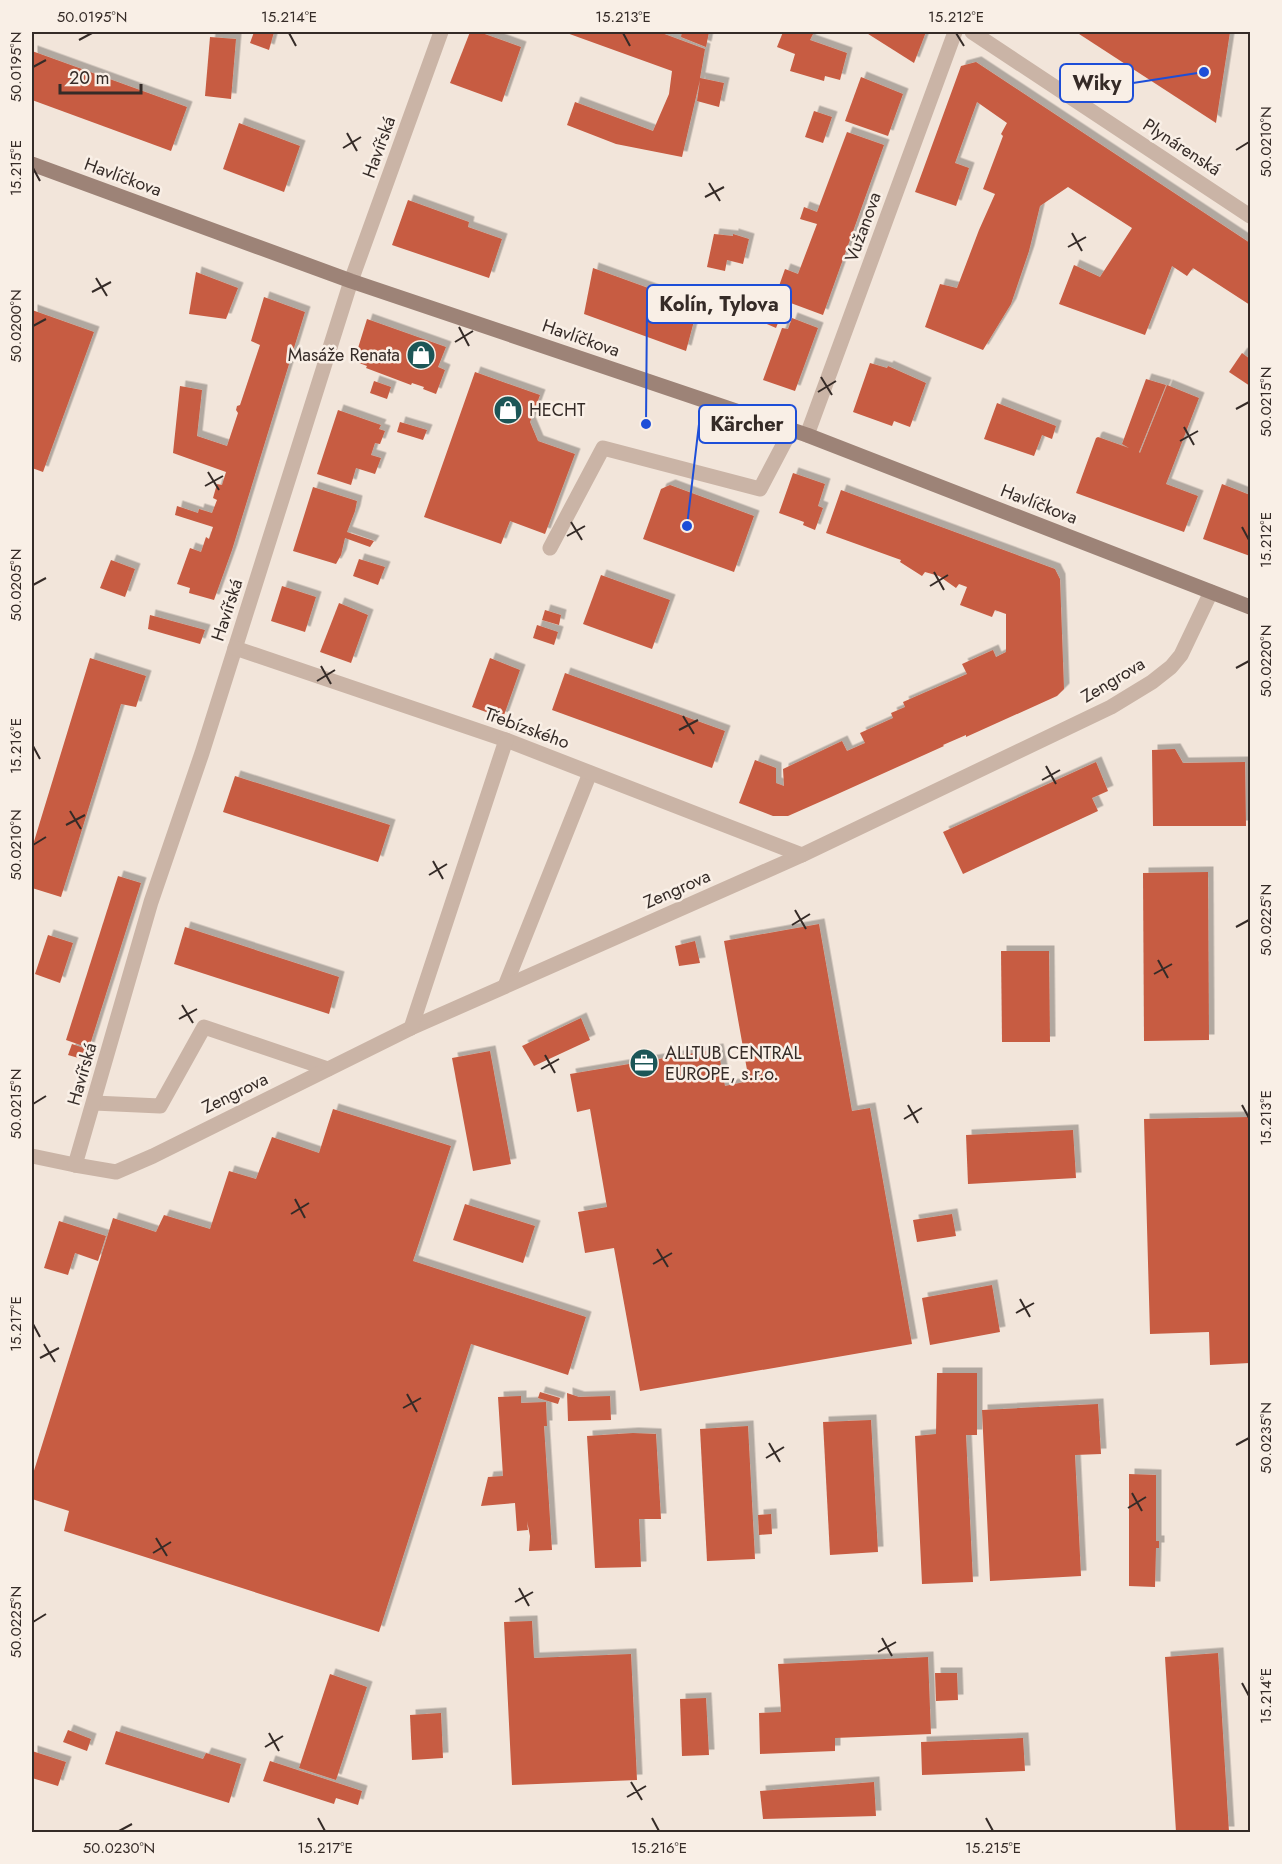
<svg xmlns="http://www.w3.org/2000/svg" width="1282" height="1864" viewBox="0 0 1282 1864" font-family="Jost,sans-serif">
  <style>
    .building { fill: #c75c42; filter: url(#shadow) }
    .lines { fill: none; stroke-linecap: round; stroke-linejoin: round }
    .lane { stroke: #cab4a6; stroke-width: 15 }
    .street { stroke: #cab4a6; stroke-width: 15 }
    .secondary { stroke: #9d8377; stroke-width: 15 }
    .ticks { fill: none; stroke: #352b27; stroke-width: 2 }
    .labels { text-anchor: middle; stroke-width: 5; stroke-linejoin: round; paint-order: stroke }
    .street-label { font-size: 18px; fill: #352b27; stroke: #f9efe6 }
    .poi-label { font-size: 18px; fill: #352b27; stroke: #f9efe6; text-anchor: start }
    .leader { fill: none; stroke: #1d4ed8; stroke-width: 2 }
    .callout-dot { fill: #1d4ed8; stroke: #f9efe6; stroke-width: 2 }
    .callout { fill: #f9efe6; stroke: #1d4ed8; stroke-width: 2 }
    .callout-label { font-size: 20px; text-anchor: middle; font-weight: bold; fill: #352b27 }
    .neatline { fill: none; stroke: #352b27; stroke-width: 2 }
    .ticks-label { font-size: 15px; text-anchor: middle; fill: #352b27 }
  </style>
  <defs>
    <filter id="shadow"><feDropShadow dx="5.5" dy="-5.5" stdDeviation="0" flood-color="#0004"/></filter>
  </defs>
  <rect width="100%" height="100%" fill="#f2e5da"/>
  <g class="building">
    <polygon points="254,32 274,32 269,50 250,43"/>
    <polygon points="470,32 479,32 521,47 502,102 450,83"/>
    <polygon points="564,32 659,32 705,49 700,78 724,83 719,107 697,101 700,80 682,157 616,144 567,125 575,102 653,131 669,94 672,71"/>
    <polygon points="682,32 709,32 706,47 681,37"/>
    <polygon points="783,32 814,32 810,40 847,53 840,80 825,76 824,81 790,71 795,54 777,47"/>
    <polygon points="865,32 926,32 914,63"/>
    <polygon points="1076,32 1230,32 1216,123"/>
    <polygon points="210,37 236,39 231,99 205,96"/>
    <polygon points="32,51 187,107 171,151 32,100"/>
    <polygon points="976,62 1250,243 1250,305 1193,268 1187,276 1172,266 1145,335 1059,304 1074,265 1100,277 1132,228 1068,187 1040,206 1029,251 1011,304 983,350 925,327 940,284 957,288 979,230 995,194 983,189 1003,136 1001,134 1007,123 977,102 955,163 969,168 956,206 915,192 961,66"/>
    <polygon points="861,77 903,94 888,136 845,121"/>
    <polygon points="814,111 832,117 823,143 805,137"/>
    <polygon points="239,123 300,146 284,192 223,169"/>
    <polygon points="847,132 884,145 823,315 788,302 792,291 779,286 785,269 798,274 817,224 800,219 804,207 817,212"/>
    <polygon points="408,200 469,222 468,227 502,239 489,278 392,245"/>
    <polygon points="714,234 733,236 733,234 749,239 743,264 727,260 725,271 707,267"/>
    <polygon points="593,268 698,306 686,351 584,314"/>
    <polygon points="196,272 238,288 226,319 189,314"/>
    <polygon points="770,294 787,300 776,328 760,321"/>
    <polygon points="264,297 305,312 232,550 214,600 189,593 190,588 177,584 190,548 201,552 206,537 209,539 213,527 175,515 177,506 198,513 199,509 212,513 217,500 213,498 217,484 222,485 226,472 173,453 180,386 202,390 197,436 227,446 238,413 236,410 237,406 240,405 260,345 251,341"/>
    <polygon points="32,310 94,332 43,472 32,468"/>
    <polygon points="792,318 818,328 795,391 763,380 782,328 788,329"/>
    <polygon points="367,319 446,347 438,367 445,370 436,394 423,389 424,387 412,383 411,385 366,368 367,366 354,361"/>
    <polygon points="1242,353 1250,359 1250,386 1229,372"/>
    <polygon points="870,363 887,368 888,366 926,383 910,427 894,421 892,426 853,412"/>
    <polygon points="475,372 540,395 530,422 538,441 575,454 545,534 510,521 501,544 424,517"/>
    <polygon points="1146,379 1166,385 1139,452 1140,453 1167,385 1199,398 1166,484 1198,496 1184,532 1076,493 1096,438 1098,437 1129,448 1122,444"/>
    <polygon points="374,381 391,387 387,399 370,393"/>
    <polygon points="997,403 1056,426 1052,439 1042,435 1034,456 984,439"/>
    <polygon points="338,410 381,425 379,429 385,431 380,444 375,443 371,455 381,458 375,474 356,468 351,485 317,474"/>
    <polygon points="400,422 427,430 423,440 397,432"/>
    <polygon points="793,473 825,484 818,506 823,508 815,530 803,525 804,522 779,513"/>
    <polygon points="1222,484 1250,495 1250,556 1203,539"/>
    <polygon points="670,485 754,516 734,572 643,539 661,489"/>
    <polygon points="313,487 357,501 355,511 347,532 374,541 370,547 345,538 341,555 336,564 293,551"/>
    <polygon points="841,490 1055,569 1060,579 1064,689 1057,696 966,737 966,735 943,745 944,746 831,797 788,816 773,816 739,803 755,760 776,768 776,783 784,786 783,769 842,741 847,751 865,743 860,733 893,718 891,713 905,707 903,702 967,674 962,664 993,650 996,657 1006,652 1006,614 995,610 992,617 960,605 967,587 959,584 956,588 939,576 925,572 922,576 900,562 901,560 826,533"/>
    <polygon points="359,559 385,567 378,585 353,576"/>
    <polygon points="111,560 135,569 125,597 100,588"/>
    <polygon points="601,575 670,600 652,649 583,624"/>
    <polygon points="282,586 316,597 305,632 271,621"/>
    <polygon points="339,603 368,615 351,663 320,652"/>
    <polygon points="545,610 561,615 559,625 542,620"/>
    <polygon points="150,615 205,630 200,644 148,629"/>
    <polygon points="537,625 558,632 554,645 533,638"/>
    <polygon points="90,658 146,676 136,707 121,704 61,897 32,888 32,848"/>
    <polygon points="490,658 520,670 503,718 472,707"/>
    <polygon points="565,673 725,731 712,768 552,710"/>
    <polygon points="1175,749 1183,763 1245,762 1246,826 1153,826 1152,750"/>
    <polygon points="1096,762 1108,791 1092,798 1098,811 963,874 943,832"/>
    <polygon points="235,776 390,825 378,862 223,812"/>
    <polygon points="1208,872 1209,1040 1144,1041 1143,873"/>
    <polygon points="118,876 141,883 89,1048 66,1040"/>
    <polygon points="819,924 852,1111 870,1108 912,1344 640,1391 614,1248 585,1253 578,1212 607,1207 590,1109 577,1112 570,1074 718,1049 725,1086 749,1081 724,941"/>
    <polygon points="185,927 339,977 329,1014 174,964"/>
    <polygon points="48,935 73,943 60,983 35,974"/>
    <polygon points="695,941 700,963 679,966 675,946"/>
    <polygon points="1001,951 1049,951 1050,1042 1002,1042"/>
    <polygon points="581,1018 590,1040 534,1066 522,1046"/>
    <polygon points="72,1044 93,1051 89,1061 68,1055"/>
    <polygon points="490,1051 511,1164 473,1171 452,1058"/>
    <polygon points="333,1109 451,1146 413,1261 586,1317 568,1375 471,1344 379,1632 64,1531 69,1511 32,1499 32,1477 113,1218 156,1232 164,1215 210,1229 229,1171 256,1179 272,1137 319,1153"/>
    <polygon points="1250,1117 1250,1363 1210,1365 1209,1332 1150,1334 1144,1119"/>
    <polygon points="1073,1130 1076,1178 968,1184 966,1135"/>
    <polygon points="465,1204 535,1226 523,1263 453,1240"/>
    <polygon points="952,1214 956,1236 917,1242 913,1220"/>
    <polygon points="59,1221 106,1236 98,1261 75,1253 68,1275 44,1268"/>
    <polygon points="992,1285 1000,1332 930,1345 922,1298"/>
    <polygon points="937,1373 977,1373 977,1435 966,1435 973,1582 922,1584 915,1436 936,1434"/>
    <polygon points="540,1392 560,1398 558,1404 538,1398"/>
    <polygon points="567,1393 579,1397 610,1396 611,1420 568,1421"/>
    <polygon points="521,1396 521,1403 546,1402 547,1426 544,1426 552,1550 529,1551 530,1536 527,1521 528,1530 517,1531 515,1503 481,1506 488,1477 503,1476 498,1397"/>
    <polygon points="1098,1404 1101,1454 1075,1455 1081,1576 990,1581 982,1410"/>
    <polygon points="871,1420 878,1552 830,1555 823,1422"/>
    <polygon points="748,1426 755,1559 707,1561 700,1429"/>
    <polygon points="633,1433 656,1434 661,1519 639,1519 641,1567 595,1568 587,1436"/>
    <polygon points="1129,1474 1156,1475 1156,1541 1159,1541 1159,1548 1156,1548 1155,1587 1129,1586"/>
    <polygon points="771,1514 772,1534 759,1535 758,1515"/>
    <polygon points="532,1621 534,1658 631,1654 637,1780 512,1785 504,1622"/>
    <polygon points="1218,1653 1229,1832 1176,1832 1165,1657"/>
    <polygon points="928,1657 931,1734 835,1738 835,1751 760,1754 759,1713 781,1712 778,1664"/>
    <polygon points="935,1673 957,1673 958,1700 936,1701"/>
    <polygon points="330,1674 367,1687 336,1780 299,1768"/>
    <polygon points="706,1698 709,1755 682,1756 680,1699"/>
    <polygon points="441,1713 443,1758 412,1760 410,1715"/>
    <polygon points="68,1730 91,1739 87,1751 63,1742"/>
    <polygon points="116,1731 203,1759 206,1753 241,1764 229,1803 105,1764"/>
    <polygon points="1023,1738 1025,1771 922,1775 921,1742"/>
    <polygon points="32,1751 66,1762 58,1786 32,1778"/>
    <polygon points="270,1761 362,1791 358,1805 336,1798 334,1804 263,1781"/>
    <polygon points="874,1782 876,1816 763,1819 760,1791"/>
  </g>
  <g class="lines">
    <g class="lane">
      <polyline points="550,548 603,448 760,489 791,430"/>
      <polyline points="505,986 590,773"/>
      <polyline points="94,1103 160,1106 204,1027 328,1069"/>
      <polyline points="32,1156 75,1165"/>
    </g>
    <g class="street">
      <polyline points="441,32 351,281 202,753 151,902 75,1165 116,1172 153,1156 411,1028 802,855 1111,707 1152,682 1171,667 1181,655 1211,592"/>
      <polyline points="972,32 1250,216"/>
      <polyline points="807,435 955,32"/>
      <polyline points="235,648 506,740 802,855"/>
      <polyline points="411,1028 506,740"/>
    </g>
    <polyline class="secondary" points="32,164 351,281 807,435 1250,607"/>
  </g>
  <path class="ticks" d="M289,33L296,46M623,33L630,46M956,33L964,46M79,40L92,33M33,67L46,60M347,133L357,151M343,148L361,137M1236,150L1249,142M33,168L40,181M709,183L720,201M705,197L724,187M1072,233L1082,251M1068,247L1086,237M96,278L107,296M92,292L111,282M33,326L46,319M459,327L469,346M455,342L473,331M821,377L832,395M818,392L836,381M1236,409L1249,402M1184,427L1194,445M1180,441L1198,431M208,472L219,490M205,486L223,476M571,522L582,540M1242,527L1249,540M567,536L585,526M934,572L944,590M33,585L46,578M930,586L948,575M321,666L331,684M1236,668L1249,661M317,681L335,670M683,716L694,734M679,730L698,720M33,746L40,759M1046,766L1056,784M1042,780L1060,770M70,811L81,829M66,825L85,815M33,845L46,837M433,861L443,879M429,875L447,864M795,910L806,929M792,925L810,914M1236,927L1249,920M1158,960L1168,978M1154,974L1172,964M182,1005L193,1023M179,1019L197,1009M545,1055L555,1073M541,1069L559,1059M33,1104L46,1096M908,1105L918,1123M1242,1105L1249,1118M904,1119L922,1108M295,1199L305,1218M291,1214L309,1203M657,1249L668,1267M653,1264L672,1253M1020,1299L1030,1317M1016,1313L1034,1303M33,1324L40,1337M44,1344L55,1362M40,1358L59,1348M407,1394L417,1412M403,1408L421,1398M769,1443L780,1462M1236,1445L1249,1438M766,1458L784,1447M1132,1493L1142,1511M1128,1508L1146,1497M156,1538L167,1556M153,1553L171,1542M519,1588L529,1606M515,1602L533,1592M33,1622L46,1614M882,1638L892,1656M878,1652L896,1642M1242,1683L1249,1696M269,1733L279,1751M265,1747L283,1736M631,1782L642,1800M627,1797L646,1786M318,1818L325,1831M652,1818L659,1831M986,1818L993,1831M119,1831L132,1824"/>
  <defs>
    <g id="shop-disc" transform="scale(1.5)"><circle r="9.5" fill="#1c5657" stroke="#f9efe6"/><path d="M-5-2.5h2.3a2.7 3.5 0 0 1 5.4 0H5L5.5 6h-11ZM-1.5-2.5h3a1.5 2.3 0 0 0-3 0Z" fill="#fff"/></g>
    <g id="office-disc" transform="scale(1.5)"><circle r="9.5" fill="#1c5657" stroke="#f9efe6"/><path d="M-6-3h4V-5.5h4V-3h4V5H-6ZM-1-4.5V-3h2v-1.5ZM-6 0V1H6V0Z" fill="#fff"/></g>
  </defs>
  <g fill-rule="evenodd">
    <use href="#shop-disc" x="421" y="355"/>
    <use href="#shop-disc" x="508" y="410"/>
    <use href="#office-disc" x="644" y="1063"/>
  </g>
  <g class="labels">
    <g class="street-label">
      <text transform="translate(379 147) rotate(-70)" y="6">Havířská</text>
      <text transform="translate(1182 147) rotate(33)" y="6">Plynárenská</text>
      <text transform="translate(123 177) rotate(20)" y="6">Havlíčkova</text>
      <text transform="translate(863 227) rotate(-70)" y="6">Vužanova</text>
      <text transform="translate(581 338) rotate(19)" y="6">Havlíčkova</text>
      <text transform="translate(1039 504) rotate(21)" y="6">Havlíčkova</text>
      <text transform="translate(227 610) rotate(-72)" y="6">Havířská</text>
      <text transform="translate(1113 680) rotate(-31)" y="6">Zengrova</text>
      <text transform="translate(527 728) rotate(20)" y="6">Třebízského</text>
      <text transform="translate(677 889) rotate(-24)" y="6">Zengrova</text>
      <text transform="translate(82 1074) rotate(-74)" y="6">Havířská</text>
      <text transform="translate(235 1093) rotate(-26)" y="6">Zengrova</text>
    </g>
    <g class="poi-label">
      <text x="400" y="361" text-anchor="end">Masáže Renata</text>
      <text x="529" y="416">HECHT</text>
      <text x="665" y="1059">ALLTUB CENTRAL<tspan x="665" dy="21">EUROPE, s.r.o.</tspan></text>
    </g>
  </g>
  <path class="leader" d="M1204 72L1133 83M646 424L647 304M687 526L699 424"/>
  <g class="callout-dot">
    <circle cx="1204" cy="72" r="6"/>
    <circle cx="646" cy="424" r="6"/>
    <circle cx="687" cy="526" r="6"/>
  </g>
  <g class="callout">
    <rect x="1060" y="64" width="73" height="38" rx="6"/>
    <rect x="647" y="285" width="144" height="38" rx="6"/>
    <rect x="699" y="405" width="97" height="38" rx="6"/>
  </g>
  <g class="callout-label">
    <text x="1097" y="90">Wiky</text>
    <text x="719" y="311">Kolín, Tylova</text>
    <text x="747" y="431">Kärcher</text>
  </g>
  <rect width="1282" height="1864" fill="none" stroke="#f9efe6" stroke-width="66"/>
  <path d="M60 84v9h81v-9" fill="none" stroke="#352b27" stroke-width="3"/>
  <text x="69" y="84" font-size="18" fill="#352b27" stroke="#f9efe6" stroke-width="4.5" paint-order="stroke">20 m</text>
  <rect x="33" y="33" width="1216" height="1798" class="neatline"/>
  <g class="ticks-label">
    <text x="92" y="22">50.0195°N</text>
    <text x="289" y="22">15.214°E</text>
    <text x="623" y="22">15.213°E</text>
    <text x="956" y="22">15.212°E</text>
    <text transform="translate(16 67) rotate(-90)" y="5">50.0195°N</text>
    <text transform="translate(1266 142) rotate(-90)" y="5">50.0210°N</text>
    <text transform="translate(16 168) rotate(-90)" y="5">15.215°E</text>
    <text transform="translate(16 326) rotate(-90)" y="5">50.0200°N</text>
    <text transform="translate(1266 402) rotate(-90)" y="5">50.0215°N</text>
    <text transform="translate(1266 540) rotate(-90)" y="5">15.212°E</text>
    <text transform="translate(16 585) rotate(-90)" y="5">50.0205°N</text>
    <text transform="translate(1266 661) rotate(-90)" y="5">50.0220°N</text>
    <text transform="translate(16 746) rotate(-90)" y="5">15.216°E</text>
    <text transform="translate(16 845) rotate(-90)" y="5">50.0210°N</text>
    <text transform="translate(1266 920) rotate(-90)" y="5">50.0225°N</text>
    <text transform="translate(16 1104) rotate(-90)" y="5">50.0215°N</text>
    <text transform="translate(1266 1118) rotate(-90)" y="5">15.213°E</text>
    <text transform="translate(16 1324) rotate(-90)" y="5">15.217°E</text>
    <text transform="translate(1266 1438) rotate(-90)" y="5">50.0235°N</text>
    <text transform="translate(16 1622) rotate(-90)" y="5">50.0225°N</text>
    <text transform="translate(1266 1696) rotate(-90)" y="5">15.214°E</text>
    <text x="119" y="1853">50.0230°N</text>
    <text x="325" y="1853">15.217°E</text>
    <text x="659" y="1853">15.216°E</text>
    <text x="993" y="1853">15.215°E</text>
  </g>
</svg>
